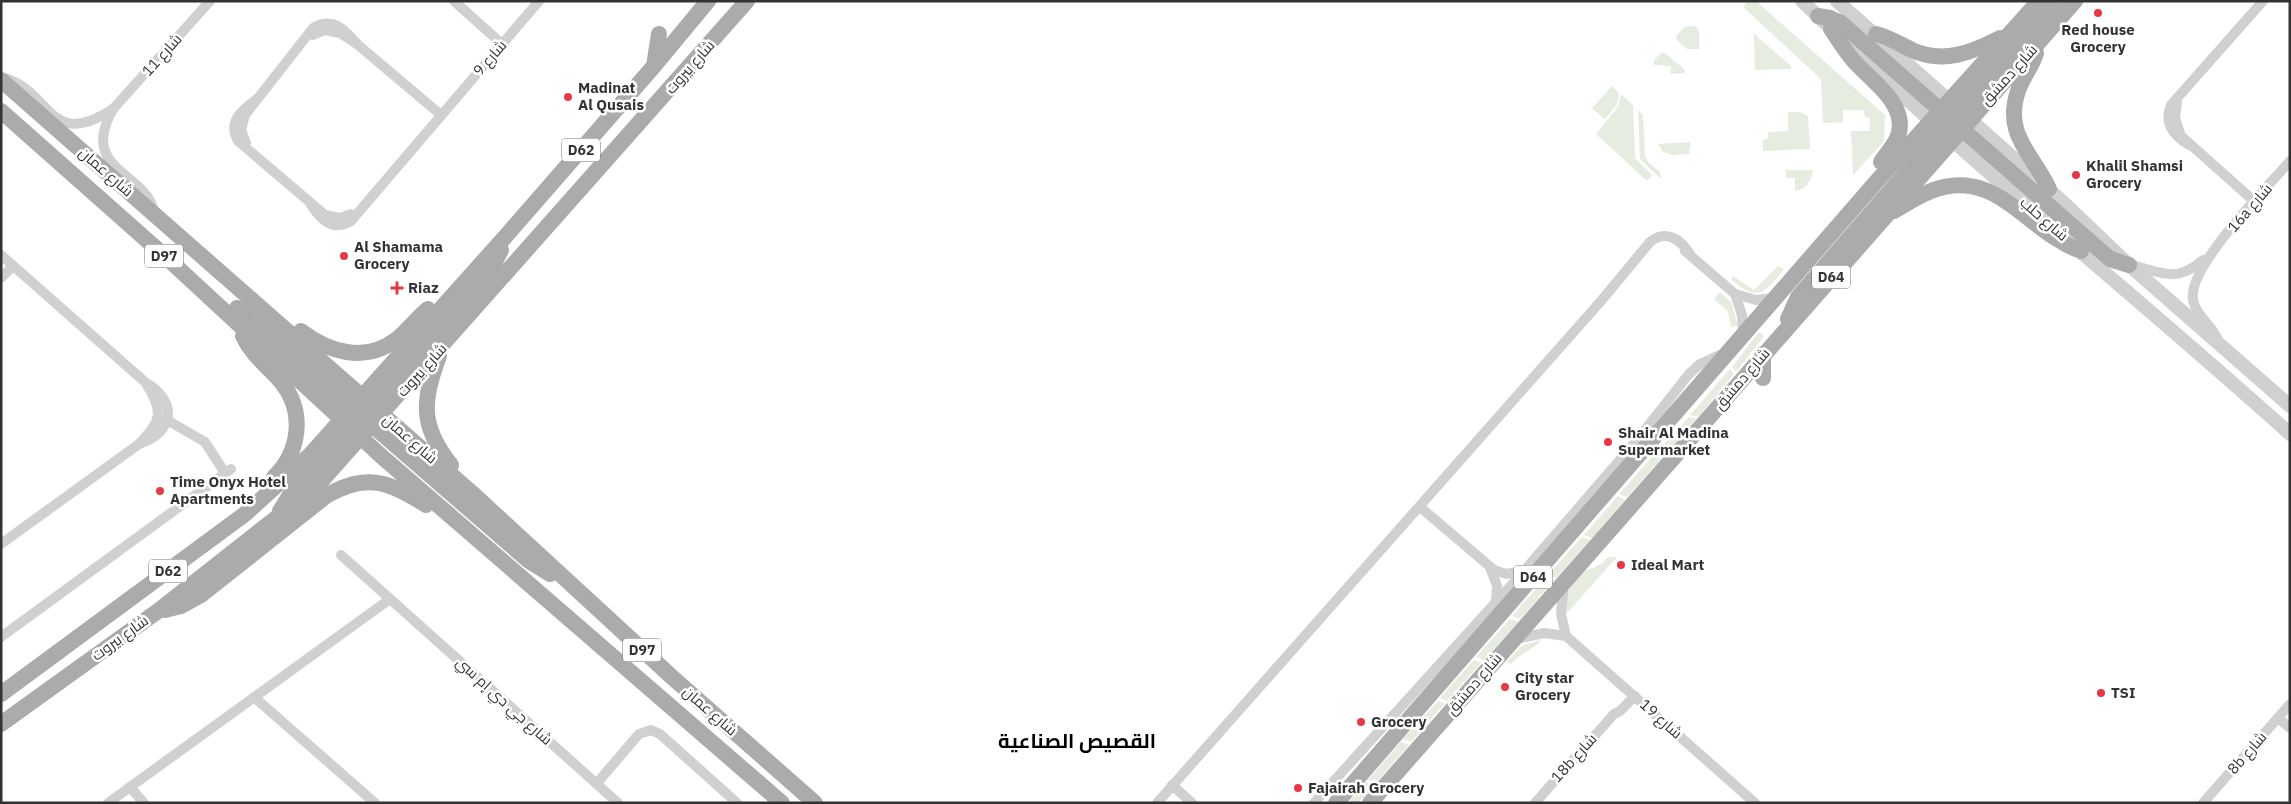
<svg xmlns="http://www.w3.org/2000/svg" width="2291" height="804" viewBox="0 0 2291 804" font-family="'IBM Plex Sans',Cairo,sans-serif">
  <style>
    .green { fill: #e6ecdf }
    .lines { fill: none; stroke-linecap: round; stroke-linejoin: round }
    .minor { stroke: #d0d0d0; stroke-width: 10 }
    .tertiary { stroke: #d0d0d0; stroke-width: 14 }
    .primary { stroke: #ababab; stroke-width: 16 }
    .poi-dot { fill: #e63946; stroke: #fff; stroke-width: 2 }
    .labels { text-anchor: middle; stroke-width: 5; stroke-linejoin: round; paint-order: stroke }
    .shield { fill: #fff; stroke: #707070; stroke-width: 1 }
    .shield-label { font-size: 14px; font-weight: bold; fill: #333 }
    .poi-label { font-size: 15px; font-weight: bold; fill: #333; stroke: #fff; text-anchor: start }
    .street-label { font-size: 15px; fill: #333; stroke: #fff }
    .district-label { font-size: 20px; font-weight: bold; fill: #000; stroke: #fff }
  </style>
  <rect width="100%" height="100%" fill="#fff"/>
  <g class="green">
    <polygon points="1748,1 1756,1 1885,115 1884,141 1853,175 1851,131 1870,131 1870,118 1865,117 1864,110 1843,110 1843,122 1823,123 1821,79 1743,7"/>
    <polygon points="1695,26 1699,31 1699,49 1687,49 1677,40 1676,36 1685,27"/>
    <polygon points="1754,34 1791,66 1791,69 1755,70"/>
    <polygon points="1665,53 1685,70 1684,73 1671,74 1671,66 1654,65 1654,60 1661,53"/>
    <polygon points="1612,86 1619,93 1617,105 1605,119 1592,108"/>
    <polygon points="1621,94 1633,105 1635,158 1652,175 1647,181 1596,134 1618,107"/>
    <polygon points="1638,110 1643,115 1645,155 1648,162 1660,172 1661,179 1640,159"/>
    <polygon points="1788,112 1800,112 1808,116 1810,149 1763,151 1763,140 1768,139 1768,132 1788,131"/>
    <polygon points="1691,142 1689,154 1672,155 1663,152 1658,144"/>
    <path d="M1786,170H1813C1811,181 1807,189 1795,191V178H1786Z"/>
    <path d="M1778,266L1784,269C1765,294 1756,302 1731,279L1733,276L1754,290Z"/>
    <polygon points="1720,292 1731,302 1738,326 1731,327 1728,312 1714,299"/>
    <polygon points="1759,332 1764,336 1736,372 1732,367"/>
    <polygon points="1730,369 1734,374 1698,417 1690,415"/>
    <polygon points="1689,417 1696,419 1663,457 1655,454"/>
    <polygon points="1653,456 1661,459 1627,497 1619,494"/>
    <polygon points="1618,496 1625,500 1592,538 1584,535"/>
    <polygon points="1582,537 1590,540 1556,578 1548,575"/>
    <path d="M1608,557H1617L1567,613C1565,600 1570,577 1585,571C1594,567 1601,566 1608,557Z"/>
    <polygon points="1546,578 1553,581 1520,619 1512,616"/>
    <polygon points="1510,619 1518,622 1484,660 1476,657"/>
    <path d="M1541,640C1535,649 1520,653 1511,664L1506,662L1523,645Z"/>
    <polygon points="1474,660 1481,663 1447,701 1440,698"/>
    <polygon points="1438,701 1445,703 1411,742 1403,739"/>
    <polygon points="1401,742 1409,745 1376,783 1368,780"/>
    <polygon points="1366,782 1374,785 1358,803 1348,803"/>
  </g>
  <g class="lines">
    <g class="minor">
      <polyline points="454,1 502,44"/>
      <polyline points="313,35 325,30 340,33 357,44 441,115"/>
      <path d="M5,78C52,92 48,151 113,109"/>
      <path d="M257,99C242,110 227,121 238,141L325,215L340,218L351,214"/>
      <polyline points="2177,102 2175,118 2181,136 2255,202"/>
      <path d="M246,143L241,130L245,115L313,28C333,16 345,30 357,44"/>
      <path d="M2189,145C2174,136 2163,123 2171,105L2263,1"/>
      <path d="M311,205C321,220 333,232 351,221L539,1"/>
      <path d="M154,212C148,173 76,170 114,108L210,1"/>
      <polyline points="1685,251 1735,294 1742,315 1743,335"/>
      <path d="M1,255L145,382C178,401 175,432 139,444"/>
      <path d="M2131,265C2162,272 2175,284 2203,260"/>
      <polyline points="1,278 13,266"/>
      <polyline points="1735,294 1756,300 1775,298"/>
      <path d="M2217,338C2211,324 2196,316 2193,300C2187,267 2267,188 2290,161"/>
      <polyline points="167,420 205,442 225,473"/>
      <polyline points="1420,507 1494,570 1506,574 1523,571"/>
      <path d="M1,544L139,444C161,422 164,412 147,385"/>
      <polyline points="341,555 618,803"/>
      <polyline points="1490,567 1497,586 1496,601"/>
      <polyline points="1564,585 1561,614 1566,636 1755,803"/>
      <polyline points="1,637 231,469"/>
      <polyline points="1516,639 1544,633 1566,636"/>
      <polyline points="254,697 375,803"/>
      <polyline points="2278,718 2290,728"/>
      <polyline points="597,783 639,734 651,730 660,734 737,803"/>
      <polyline points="1172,785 1192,803"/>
      <polyline points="130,787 144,803"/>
      <polyline points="108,803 390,599"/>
      <path d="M1157,803L1601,301L1650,242C1666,229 1680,239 1690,254"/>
      <polyline points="1314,803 1524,571 1637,440 1689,374 1700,364 1724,353"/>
      <polyline points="1535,803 1614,714 1620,711 1635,696"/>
      <polyline points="2203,803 2290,704"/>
    </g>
    <g class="tertiary">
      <polyline points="1802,1 1825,23"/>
      <polyline points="1837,1 2064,203 2129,265 2290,406"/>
      <path d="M1850,46C1991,181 2145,303 2290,434"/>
    </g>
    <g class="primary">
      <polyline points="1818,16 1830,18 1841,23 2110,259 2129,265"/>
      <path d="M1831,29C1838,39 1845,51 1853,60C1871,81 1906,102 1899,133C1896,145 1887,152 1881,162"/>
      <path d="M1876,34C1889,37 1899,44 1912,50C1943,64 1971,53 2000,38"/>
      <path d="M2036,53C2032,67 2022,78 2018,91C2003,135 2033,154 2049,189"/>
      <polyline points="654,66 659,34"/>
      <polyline points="1,80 472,493 673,678 815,803"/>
      <polyline points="1,111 167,258 380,455 782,803"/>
      <path d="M1894,211C1906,204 1918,196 1931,191C1996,165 2027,232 2081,251"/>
      <polyline points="237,308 529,561 550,574"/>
      <polyline points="1788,319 1798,297 2055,1"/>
      <path d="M301,331C330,353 366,363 397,339C408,330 417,318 428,309"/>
      <path d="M243,336C252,356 269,367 282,383C305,412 300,452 274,477"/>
      <path d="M439,356C422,401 420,426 451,465"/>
      <polyline points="1763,378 1763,354"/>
      <polyline points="280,511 290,495 490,272 501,250"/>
      <path d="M165,610L181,606L201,595L326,496C366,472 390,482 426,505"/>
      <polyline points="1,694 245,514 309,456 505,237 654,66 708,1"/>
      <polyline points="1,724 158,611 317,486 747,1"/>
      <polyline points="1336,803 1877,181 2039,1"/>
      <polyline points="1370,803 2075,1"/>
    </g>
  </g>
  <g class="poi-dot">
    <circle cx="2098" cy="13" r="5"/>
    <circle cx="568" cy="97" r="5"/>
    <circle cx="2076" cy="175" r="5"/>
    <circle cx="344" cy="256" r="5"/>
    <path d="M394.5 280.5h5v5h5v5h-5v5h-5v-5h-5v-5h5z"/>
    <circle cx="1608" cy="442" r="5"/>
    <circle cx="160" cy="491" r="5"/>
    <circle cx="1621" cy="565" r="5"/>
    <circle cx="1505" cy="687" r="5"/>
    <circle cx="2101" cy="693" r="5"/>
    <circle cx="1361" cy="722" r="5"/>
    <circle cx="1298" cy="788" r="5"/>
  </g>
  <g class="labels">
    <g class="shield">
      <rect x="562" y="138.5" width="38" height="23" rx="4"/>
      <rect x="145" y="244.5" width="38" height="23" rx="4"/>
      <rect x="1812" y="265.5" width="38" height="23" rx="4"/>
      <rect x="149" y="559.5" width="38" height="23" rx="4"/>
      <rect x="1514" y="565.5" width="38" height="23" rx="4"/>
      <rect x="623" y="638.5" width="38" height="23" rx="4"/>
    </g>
    <g class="shield-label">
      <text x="581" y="155">D62</text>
      <text x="164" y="261">D97</text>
      <text x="1831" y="282">D64</text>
      <text x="168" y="576">D62</text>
      <text x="1533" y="582">D64</text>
      <text x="642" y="655">D97</text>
    </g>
    <g class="poi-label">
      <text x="2098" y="35" text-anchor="middle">Red house<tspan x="2098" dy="17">Grocery</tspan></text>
      <text x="578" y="93">Madinat<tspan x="578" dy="17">Al Qusais</tspan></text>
      <text x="2086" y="171">Khalil Shamsi<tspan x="2086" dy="17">Grocery</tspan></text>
      <text x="354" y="252">Al Shamama<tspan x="354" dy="17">Grocery</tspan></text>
      <text x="408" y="293">Riaz</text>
      <text x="1618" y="438">Shair Al Madina<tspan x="1618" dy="17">Supermarket</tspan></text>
      <text x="170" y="487">Time Onyx Hotel<tspan x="170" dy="17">Apartments</tspan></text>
      <text x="1631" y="570">Ideal Mart</text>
      <text x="1515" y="683">City star<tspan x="1515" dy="17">Grocery</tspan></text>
      <text x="2111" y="698">TSI</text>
      <text x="1371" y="727">Grocery</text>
      <text x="1308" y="793">Fajairah Grocery</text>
    </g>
    <g class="street-label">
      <text transform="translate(162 55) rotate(-48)" y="5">شارع 11</text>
      <text transform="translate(490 58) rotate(-49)" y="5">شارع 9</text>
      <text transform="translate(690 67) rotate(-49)" y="5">شارع بيروت</text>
      <text transform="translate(2009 75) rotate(-48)" y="5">شارع دمشق</text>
      <text transform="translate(106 172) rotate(41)" y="5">شارع عمان</text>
      <text transform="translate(2250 208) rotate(-49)" y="5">16a شارع</text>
      <text transform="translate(2044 219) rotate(41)" y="5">شارع حلب</text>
      <text transform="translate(422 370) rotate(-48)" y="5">شارع بيروت</text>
      <text transform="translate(1742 379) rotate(-49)" y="5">شارع دمشق</text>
      <text transform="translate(410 439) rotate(41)" y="5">شارع عمان</text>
      <text transform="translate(120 638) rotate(-36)" y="5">شارع بيروت</text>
      <text transform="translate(1474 684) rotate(-49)" y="5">شارع دمشق</text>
      <text transform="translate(504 701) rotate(42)" y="5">شارع جي دي إم سي</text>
      <text transform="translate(710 711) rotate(41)" y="5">شارع عمان</text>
      <text transform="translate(1661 719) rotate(42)" y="5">شارع 19</text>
      <text transform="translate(2247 753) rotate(-49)" y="5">8b شارع</text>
      <text transform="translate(1574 758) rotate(-48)" y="5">18b شارع</text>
    </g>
    <g class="district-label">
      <text x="1077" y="748">القصيص الصناعية</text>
    </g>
  </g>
  <rect width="2291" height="804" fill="none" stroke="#333333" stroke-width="5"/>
</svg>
